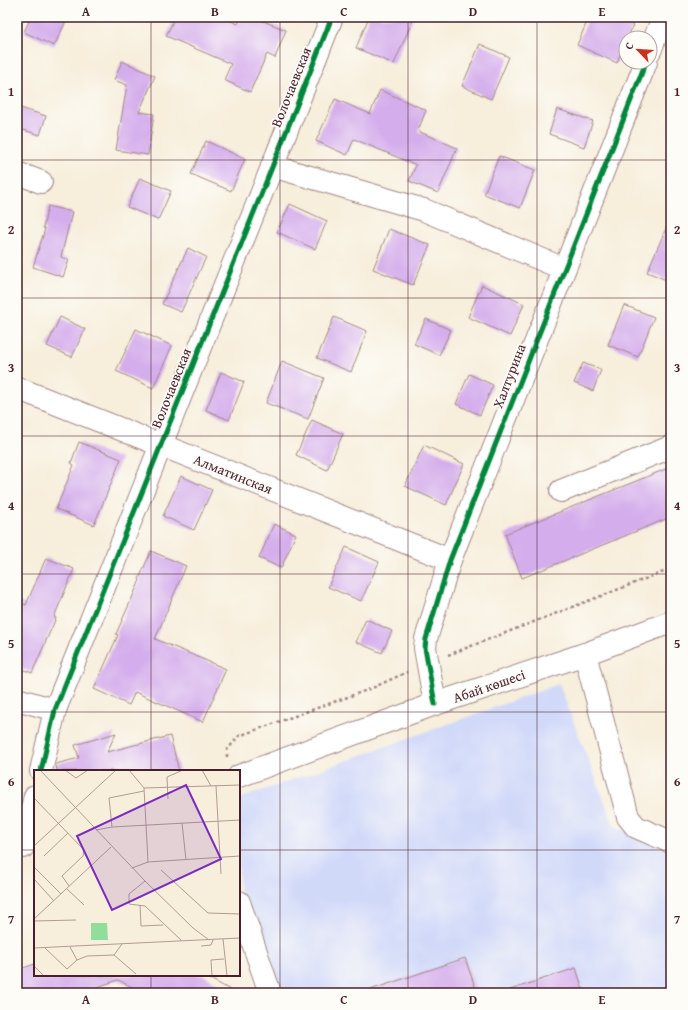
<svg xmlns="http://www.w3.org/2000/svg" width="688" height="1010" viewBox="0 0 688 1010" font-family="'Gentium Book Plus',serif">
  <style>
    .built { fill: #d1d9f9 }
    .building { fill: #d4adec }
    .lines { fill: none; stroke-linecap: round; stroke-linejoin: round }
    .minor-casing { stroke: #a08683; stroke-width: 24 }
    .path { stroke: #a08683; stroke-width: 2.5; stroke-dasharray: 3 3; stroke-linecap: butt }
    .minor { stroke: #fff; stroke-width: 22 }
    .cycleway-casing { stroke: #fdfcf7; stroke-width: 8 }
    .cycleway { stroke: #00873e; stroke-width: 5 }
    .grid { fill: none; stroke: #4a1f2b; stroke-width: 1; stroke-opacity: 0.55 }
    .labels { text-anchor: middle; stroke-width: 3.5; stroke-linejoin: round; paint-order: stroke }
    .street-label { font-size: 14px; fill: #4a1f2b; stroke: #fdfcf7 }
    .inset-road { fill: none; stroke: #b29b95; stroke-width: 1 }
    .view { fill: #7b2cbf; fill-opacity: 0.15; stroke: #7b2cbf; stroke-width: 2 }
    .inset-edge { fill: none; stroke: #4a1f2b; stroke-width: 2 }
    .neatline { fill: none; stroke: #4a1f2b; stroke-width: 1.5 }
    .grid-label { font-size: 13px; text-anchor: middle; font-weight: bold; fill: #4a1f2b }
  </style>
  <rect width="100%" height="100%" fill="#fdfcf7"/>
  <filter id="ink" filterUnits="userSpaceOnUse"><feTurbulence type="fractalNoise" baseFrequency=".025" numOctaves="2"/><feDisplacementMap in="SourceGraphic" scale="8" xChannelSelector="R" yChannelSelector="G"/><feConvolveMatrix kernelMatrix="1 2 1 2 8 2 1 2 1" color-interpolation-filters="sRGB"/></filter>
  <filter id="wash" filterUnits="userSpaceOnUse"><feTurbulence type="fractalNoise" baseFrequency=".012" numOctaves="4" result="noise"/><feDisplacementMap in="SourceGraphic" scale="16" xChannelSelector="R" yChannelSelector="G"/><feGaussianBlur stdDeviation="0.9" result="paint"/><feColorMatrix in="noise" values="0 0 0 0 0 0 0 0 0 0 0 0 0 0 0 0 0 1.4 0 .05"/><feComposite in="paint" operator="in"/></filter>
  <g filter="url(#wash)">
    <rect width="100%" height="100%" fill="#f7eedb"/>
    <polygon class="built" points="559,684 614,826 671,851 671,993 272,993 239,899 239,799"/>
    <g id="blocks">
      <g class="building">
        <polygon points="31,17 68,17 54,46 24,32"/>
        <polygon points="175,17 222,17 238,24 241,17 253,17 286,30 275,58 267,54 250,92 224,80 231,64 166,36"/>
        <polygon points="369,17 414,17 394,64 356,48"/>
        <polygon points="589,17 615,17 633,25 628,38 626,38 617,63 577,45"/>
        <polygon points="480,44 509,57 491,99 462,86"/>
        <polygon points="122,61 155,76 139,112 154,114 148,155 116,150 127,85 114,80"/>
        <polygon points="380,90 426,110 418,131 457,148 438,193 409,181 416,165 354,139 347,155 316,141 335,99 370,114"/>
        <polygon points="17,107 46,116 40,135 17,128"/>
        <polygon points="557,109 593,121 584,147 549,134"/>
        <polygon points="206,141 245,159 231,191 191,174"/>
        <polygon points="499,156 535,170 520,208 484,194"/>
        <polygon points="140,178 171,191 158,220 127,207"/>
        <polygon points="290,204 327,221 315,249 277,232"/>
        <polygon points="48,206 72,212 61,257 69,260 63,277 33,267 45,229 43,228"/>
        <polygon points="671,217 671,282 647,272"/>
        <polygon points="389,229 430,245 413,285 373,269"/>
        <polygon points="188,248 206,257 181,312 162,304"/>
        <polygon points="482,285 524,304 510,336 468,317"/>
        <polygon points="624,305 654,317 638,357 608,345"/>
        <polygon points="60,317 85,329 72,357 47,346"/>
        <polygon points="334,317 367,331 351,372 317,358"/>
        <polygon points="426,319 451,330 439,355 414,344"/>
        <polygon points="136,329 172,346 153,388 116,371"/>
        <polygon points="282,361 324,378 308,419 266,403"/>
        <polygon points="583,363 601,370 593,391 574,383"/>
        <polygon points="221,372 244,382 229,420 206,410"/>
        <polygon points="469,374 493,385 480,415 456,404"/>
        <polygon points="312,420 343,434 327,470 296,455"/>
        <polygon points="79,442 121,459 94,525 56,509 74,465 71,463"/>
        <polygon points="424,445 464,464 446,505 405,486"/>
        <polygon points="671,467 671,517 522,578 505,534"/>
        <polygon points="181,476 212,490 194,530 163,516"/>
        <polygon points="274,524 296,534 281,568 259,558"/>
        <polygon points="346,547 379,562 361,601 328,587"/>
        <polygon points="151,551 186,566 155,639 226,669 203,722 135,692 129,705 94,689 118,635 116,634 140,580 139,579"/>
        <polygon points="46,558 74,569 54,617 56,618 32,673 17,667 17,601 26,605"/>
        <polygon points="366,619 392,631 382,653 356,642"/>
        <polygon points="116,733 107,752 170,736 179,771 57,771 56,764 79,758 75,745"/>
        <polygon points="465,958 477,993 370,993 370,990"/>
        <polygon points="35,964 35,975 203,975 236,993 144,993 118,980 79,993 17,993 17,970"/>
        <polygon points="576,968 584,993 511,993 510,990"/>
      </g>
    </g>
  </g>
  <g filter="url(#ink)">
    <use href="#blocks" fill-opacity="0" stroke="#a08683" stroke-width="1"/>
    <g class="lines">
      <g class="minor-casing">
        <g id="minor">
          <polyline points="650,51 663,17"/>
          <polyline points="272,166 424,210 564,269"/>
          <polyline points="17,173 41,182"/>
          <polyline points="17,388 450,560"/>
          <polyline points="561,491 671,447"/>
          <polyline points="585,654 628,817 636,827 671,842"/>
          <polyline points="17,699 55,710"/>
          <polyline points="435,704 425,648 426,639 450,560 646,62"/>
          <polyline points="41,771 55,710 332,17"/>
          <polyline points="239,776 435,704 585,654 671,622"/>
          <polyline points="23,847 35,796"/>
          <polyline points="239,902 270,993"/>
        </g>
      </g>
      <g class="path">
        <polyline points="448,655 671,569"/>
        <polyline points="227,757 227,750 239,736 370,689 407,672"/>
      </g>
      <use href="#minor" class="minor"/>
      <g class="cycleway-casing">
        <g id="cycleway">
          <polyline points="435,704 425,648 426,639 450,560 646,62"/>
          <polyline points="41,771 55,710 332,17"/>
        </g>
      </g>
      <use href="#cycleway" class="cycleway"/>
    </g>
  </g>
  <path class="grid" d="M151,17V771M280,17V993M408,17V993M537,17V993M17,160H671M17,298H671M17,436H671M17,574H671M17,712H671M17,850H35M239,850H671M151,975V993"/>
  <g class="labels">
    <g class="street-label">
      <text transform="translate(291 87) rotate(-68)" y="5">Волочаевская</text>
      <text transform="translate(509 376) rotate(-69)" y="5">Халтурина</text>
      <text transform="translate(171 388) rotate(-68)" y="5">Волочаевская</text>
      <text transform="translate(233 474) rotate(22)" y="5">Алматинская</text>
      <text transform="translate(489 686) rotate(-19)" y="5">Абай көшесі</text>
    </g>
  </g>
  <g transform="translate(34 770)">
    <rect width="206" height="206" fill="#f7eedb"/>
    <path d="M57,153H73L74,170H57Z" fill="#90de9c"/>
    <path class="inset-road" d="M6,0L111,111L159,158L175,170M31,0L42,8L54,0M95,0L110,18L114,92M168,0L177,16M133,7L134,29M133,7L149,0M182,16L187,104M110,18L206,15M0,28L50,80L49,86L28,106L35,116M148,53L152,90M78,57L75,28L110,21M62,60L78,57L206,50M0,76L82,0M10,86L34,63M0,97L27,124M98,98L114,92L206,86M127,100L174,143L206,144M0,109L20,131M111,111L95,124V134L111,136L147,170M33,119L50,135M106,135L107,156L129,155M0,149L77,77M0,151L42,150M189,169L193,206M167,176L177,175L179,170M0,178L206,168M11,178L33,199L43,190L36,177M80,185L102,204M43,190L53,186L80,185L88,174M0,196L10,206M178,206L177,190L190,189"/>
    <path class="view" d="M152,15L187,89L78,140L43,66Z"/>
    <rect width="206" height="206" class="inset-edge"/>
  </g>
  <rect width="688" height="1010" fill="none" stroke="#fdfcf7" stroke-width="44"/>
  <g transform="translate(638 50) rotate(295)"><circle r="19" fill="#fdfcf7" stroke="#b5a4a5"/>
  <path d="M0-3L7 15L0 10L-7 15Z" fill="#c8321e"/>
  <text y="-6" font-size="11" font-weight="bold" text-anchor="middle" fill="#4a1f2b">С</text>
  </g>
  <rect x="22" y="22" width="644" height="966" class="neatline"/>
  <g class="grid-label">
    <text x="86" y="16">A</text>
    <text x="215" y="16">B</text>
    <text x="344" y="16">C</text>
    <text x="473" y="16">D</text>
    <text x="602" y="16">E</text>
    <text x="11" y="96">1</text>
    <text x="677" y="96">1</text>
    <text x="11" y="234">2</text>
    <text x="677" y="234">2</text>
    <text x="11" y="372">3</text>
    <text x="677" y="372">3</text>
    <text x="11" y="510">4</text>
    <text x="677" y="510">4</text>
    <text x="11" y="648">5</text>
    <text x="677" y="648">5</text>
    <text x="11" y="786">6</text>
    <text x="677" y="786">6</text>
    <text x="11" y="924">7</text>
    <text x="677" y="924">7</text>
    <text x="86" y="1004">A</text>
    <text x="215" y="1004">B</text>
    <text x="344" y="1004">C</text>
    <text x="473" y="1004">D</text>
    <text x="602" y="1004">E</text>
  </g>
</svg>
